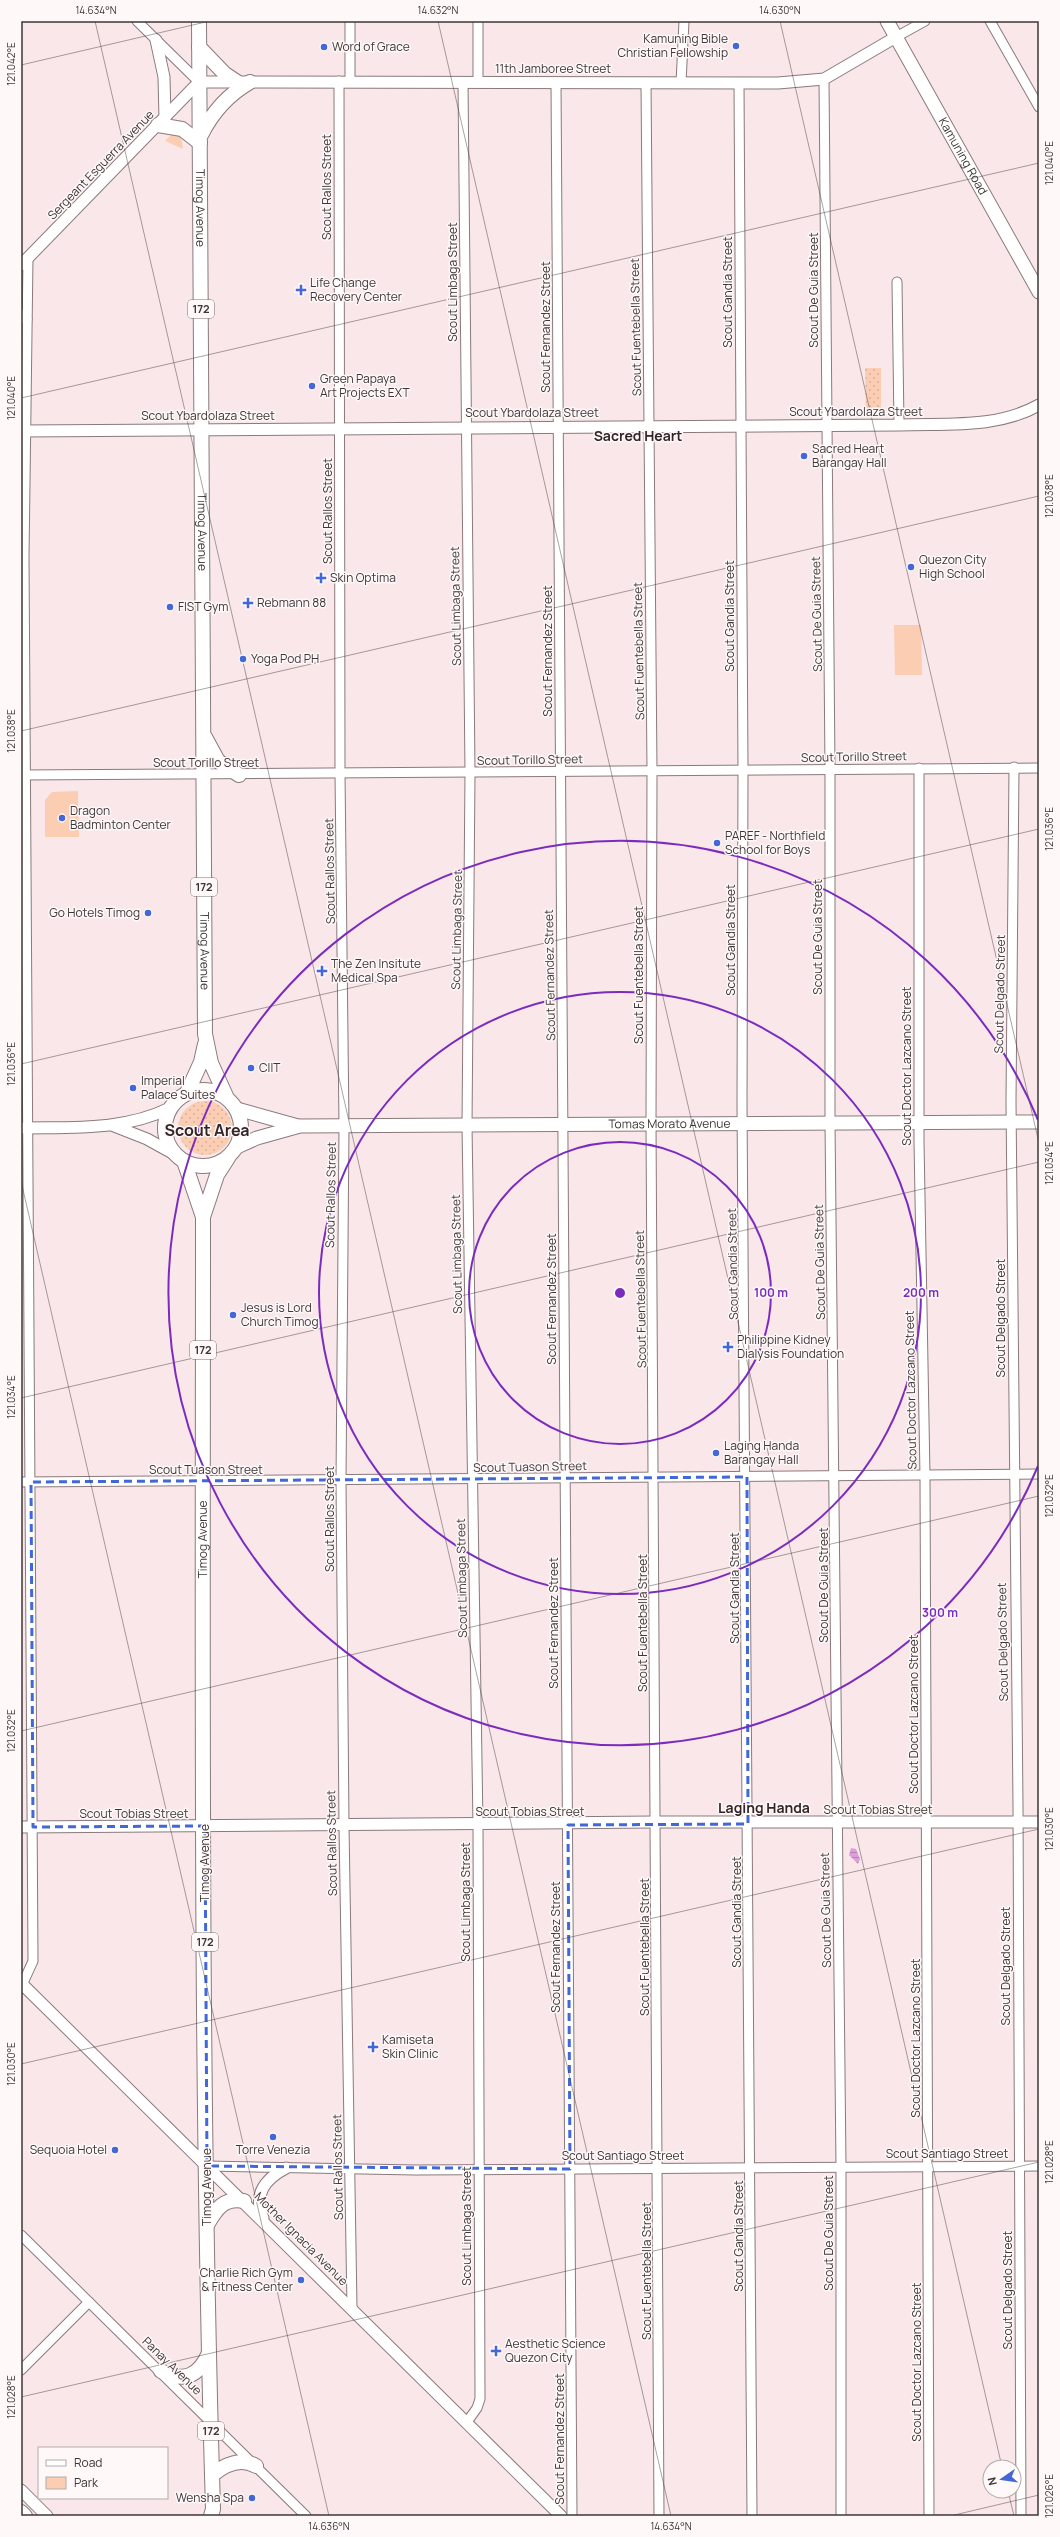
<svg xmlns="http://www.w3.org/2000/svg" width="1060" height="2537" viewBox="0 0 1060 2537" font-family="Manrope,sans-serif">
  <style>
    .grass { fill: url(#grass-dots) }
    .park { fill: #fbcdb3 }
    .water { fill: url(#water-rules) }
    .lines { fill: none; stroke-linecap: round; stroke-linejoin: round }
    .minor-casing { stroke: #8a7a7c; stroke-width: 11 }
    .tertiary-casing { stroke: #8a7a7c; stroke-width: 13 }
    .secondary-casing { stroke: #8a7a7c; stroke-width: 15 }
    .primary-casing { stroke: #8a7a7c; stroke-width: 16 }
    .minor { stroke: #fff; stroke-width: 9 }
    .tertiary { stroke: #fff; stroke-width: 11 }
    .secondary { stroke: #fff; stroke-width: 13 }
    .primary { stroke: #fff; stroke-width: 14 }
    .marked { fill: none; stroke: #4167d8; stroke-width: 3; stroke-dasharray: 8 5; stroke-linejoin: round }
    .ticks { fill: none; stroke: #3e3737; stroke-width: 1; stroke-opacity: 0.45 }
    .ring { fill: none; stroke: #7b2cbf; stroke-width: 2 }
    .poi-dot { fill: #4167d8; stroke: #fff8f8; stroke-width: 1.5 }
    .labels { text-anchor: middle; stroke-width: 3; stroke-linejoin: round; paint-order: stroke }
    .shield { fill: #fff8f8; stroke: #787171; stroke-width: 1 }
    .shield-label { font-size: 11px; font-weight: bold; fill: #3e3737 }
    .poi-label { font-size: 12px; fill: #3e3737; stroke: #fff8f8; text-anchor: start }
    .street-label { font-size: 12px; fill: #3e3737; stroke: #fff8f8 }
    .quarter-label { font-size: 14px; font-weight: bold; fill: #322527; stroke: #fff8f8 }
    .district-label { font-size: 16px; font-weight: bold; fill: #322527; stroke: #fff8f8 }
    .centre { fill: #7b2cbf; stroke: #fff8f8; stroke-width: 2 }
    .ring-label { font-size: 12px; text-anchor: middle; font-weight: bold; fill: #7b2cbf; stroke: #fff8f8; stroke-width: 3; stroke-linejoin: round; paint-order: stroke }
    .neatline { fill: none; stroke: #3e3737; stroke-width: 1.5 }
    .ticks-label { font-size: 10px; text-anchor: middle; fill: #3e3737 }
  </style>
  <defs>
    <pattern id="grass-dots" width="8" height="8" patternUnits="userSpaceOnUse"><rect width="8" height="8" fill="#fbcdb3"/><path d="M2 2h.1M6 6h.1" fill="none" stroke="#d8b19b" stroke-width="1.8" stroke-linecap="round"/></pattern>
    <pattern id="water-rules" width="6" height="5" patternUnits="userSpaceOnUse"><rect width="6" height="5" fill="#de9eda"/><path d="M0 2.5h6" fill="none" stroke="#b582b2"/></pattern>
  </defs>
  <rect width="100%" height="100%" fill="#f9e7e9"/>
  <g class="grass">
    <polygon points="865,368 881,368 881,412 866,412"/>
    <circle cx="205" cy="1128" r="27"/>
  </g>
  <g class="park">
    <polygon points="173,133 181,136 183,149 165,141"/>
    <polygon points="894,625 921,625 922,675 895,675"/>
    <polygon points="78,791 79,837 45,837 45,800 52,792"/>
  </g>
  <polygon class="water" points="851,1848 856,1849 860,1859 858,1864 849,1855"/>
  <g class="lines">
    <g class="minor-casing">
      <g id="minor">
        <polyline points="137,21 199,82"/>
        <polyline points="478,21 478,82"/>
        <polyline points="990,21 1039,107"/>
        <polyline points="896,37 925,21"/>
        <polyline points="824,79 830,770 830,1123 841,2167 841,2516"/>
        <polyline points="339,81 340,773 344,1126 341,1481 344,1826 352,2308"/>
        <polyline points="350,81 350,21"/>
        <polyline points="463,82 470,773 467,1126 478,1825 480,2399 477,2408 467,2422"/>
        <polyline points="556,82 572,2516"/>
        <polyline points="646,83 652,771 651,1124 659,2516"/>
        <polyline points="681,83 684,21"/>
        <polyline points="739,83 743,770 742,1105 752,2516"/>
        <polyline points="897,282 899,425"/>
        <polyline points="1014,767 1011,1102 1018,1805 1021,2516"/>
        <polyline points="919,768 919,1141 925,1476 929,2516"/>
        <polyline points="21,775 1039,768"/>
        <polyline points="21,1482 1039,1474"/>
        <polyline points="22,1985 33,1961 24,557 28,258"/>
        <polyline points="207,2166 416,2170 1039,2166"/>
        <polyline points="21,2235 306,2516"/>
        <polyline points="21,2370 89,2302"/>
      </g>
    </g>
    <g class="tertiary-casing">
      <g id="tertiary">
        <polyline points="156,40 164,77 165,119"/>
        <polyline points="21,265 199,82 778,83 824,79 896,37"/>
        <polyline points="21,315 26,319"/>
        <path d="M21,431L899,425C947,423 996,429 1039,405"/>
        <polyline points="114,1126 147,1139 176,1155"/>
        <path d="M21,1128C73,1127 123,1131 170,1108"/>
        <polyline points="21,1827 655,1822 1039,1822"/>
        <polyline points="21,1983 561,2516"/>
        <path d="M263,2218C253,2194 265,2179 286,2168"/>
        <polyline points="21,2490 47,2516"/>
      </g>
    </g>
    <g class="secondary-casing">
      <g id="secondary">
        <path id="s1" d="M887,21L1039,292"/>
        <polyline points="237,1109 298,1126"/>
        <path id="s2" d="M237,1147L257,1138L300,1126L1039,1122"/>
      </g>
    </g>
    <g class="primary-casing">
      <g id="primary">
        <path id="s3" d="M199,21L205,1034L211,1063L226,1096"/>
        <polyline points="199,47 225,74 237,82"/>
        <polyline points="158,125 182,129 200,143"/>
        <path d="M201,135C212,113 229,94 250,82"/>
        <polyline points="205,737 218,761 239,775"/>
        <circle cx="203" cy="1128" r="38"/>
        <polyline points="187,1093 201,1062 205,1044"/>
        <polyline points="184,1161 203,1217"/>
        <path d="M207,2225C216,2209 224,2197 244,2201"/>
        <path d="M161,2371C184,2383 199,2376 209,2353"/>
        <path d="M212,2475C224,2465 241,2457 256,2466"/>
        <polyline points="21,2512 25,2516"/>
        <path id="s4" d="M211,2516L213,2509C200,2079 203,1648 203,1217L217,1175L228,1158"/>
      </g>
    </g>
    <use href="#minor" class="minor"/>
    <use href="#tertiary" class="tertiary"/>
    <use href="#secondary" class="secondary"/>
    <use href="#primary" class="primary"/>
  </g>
  <path class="marked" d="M747,1477L748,1824L568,1825L570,2169L207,2166L205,1826L33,1827L31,1482Z"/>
  <path class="ticks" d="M95,21L671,2516M438,21L1002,2467M780,21L1039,1143M21,65L210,21M21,398L1039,163M21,731L1039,496M21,1064L1039,829M21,1181L329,2516M21,1398L1039,1162M21,1731L1039,1496M21,2064L1039,1829M21,2397L1039,2162M1008,2491L1014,2516M950,2516L1039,2495"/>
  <g class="ring">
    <circle cx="620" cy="1293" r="151"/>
    <circle cx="620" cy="1293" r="301"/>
    <path d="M1038 1466A452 452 0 1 1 1038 1120"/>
  </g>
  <g class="poi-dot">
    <circle cx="736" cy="46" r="4"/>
    <circle cx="324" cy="47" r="4"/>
    <path d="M299 284h4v4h4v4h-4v4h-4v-4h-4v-4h4z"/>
    <circle cx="312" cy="386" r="4"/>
    <circle cx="804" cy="456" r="4"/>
    <circle cx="911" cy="567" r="4"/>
    <path d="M319 572h4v4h4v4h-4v4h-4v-4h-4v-4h4z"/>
    <path d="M246 597h4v4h4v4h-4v4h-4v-4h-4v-4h4z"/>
    <circle cx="170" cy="607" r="4"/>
    <circle cx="243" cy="659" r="4"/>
    <circle cx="62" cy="818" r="4"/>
    <circle cx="717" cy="843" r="4"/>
    <circle cx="148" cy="913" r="4"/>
    <path d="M320 965h4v4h4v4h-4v4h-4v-4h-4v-4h4z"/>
    <circle cx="251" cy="1068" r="4"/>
    <circle cx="133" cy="1088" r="4"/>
    <circle cx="233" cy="1315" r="4"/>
    <path d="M726 1341h4v4h4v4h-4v4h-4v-4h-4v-4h4z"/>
    <circle cx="716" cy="1453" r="4"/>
    <path d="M371 2041h4v4h4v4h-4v4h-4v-4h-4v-4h4z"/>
    <circle cx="273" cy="2137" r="4"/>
    <circle cx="115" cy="2150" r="4"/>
    <circle cx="301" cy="2280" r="4"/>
    <path d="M494 2345h4v4h4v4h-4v4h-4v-4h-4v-4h4z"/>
    <circle cx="252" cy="2498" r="4"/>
  </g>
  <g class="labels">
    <g class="shield">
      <rect x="188" y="300" width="26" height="18" rx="3"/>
      <rect x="191" y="878" width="26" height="18" rx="3"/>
      <rect x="190" y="1341" width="26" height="18" rx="3"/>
      <rect x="192" y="1933" width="26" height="18" rx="3"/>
      <rect x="198" y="2422" width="26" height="18" rx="3"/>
    </g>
    <g class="shield-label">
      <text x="201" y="313">172</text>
      <text x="204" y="891">172</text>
      <text x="203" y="1354">172</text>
      <text x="205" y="1946">172</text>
      <text x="211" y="2435">172</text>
    </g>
    <g class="poi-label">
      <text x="728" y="43" text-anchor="end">Kamuning Bible<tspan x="728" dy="14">Christian Fellowship</tspan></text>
      <text x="332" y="51">Word of Grace</text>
      <text x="310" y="287">Life Change<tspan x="310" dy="14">Recovery Center</tspan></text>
      <text x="320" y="383">Green Papaya<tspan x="320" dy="14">Art Projects EXT</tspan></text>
      <text x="812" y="453">Sacred Heart<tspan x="812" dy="14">Barangay Hall</tspan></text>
      <text x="919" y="564">Quezon City<tspan x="919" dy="14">High School</tspan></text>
      <text x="330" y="582">Skin Optima</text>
      <text x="257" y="607">Rebmann 88</text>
      <text x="178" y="611">FIST Gym</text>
      <text x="251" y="663">Yoga Pod PH</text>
      <text x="70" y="815">Dragon<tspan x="70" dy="14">Badminton Center</tspan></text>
      <text x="725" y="840">PAREF - Northfield<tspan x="725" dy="14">School for Boys</tspan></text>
      <text x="140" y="917" text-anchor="end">Go Hotels Timog</text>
      <text x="331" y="968">The Zen Insitute<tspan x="331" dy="14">Medical Spa</tspan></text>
      <text x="259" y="1072">CIIT</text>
      <text x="141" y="1085">Imperial<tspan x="141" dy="14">Palace Suites</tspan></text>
      <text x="241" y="1312">Jesus is Lord<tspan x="241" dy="14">Church Timog</tspan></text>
      <text x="737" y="1344">Philippine Kidney<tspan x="737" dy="14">Dialysis Foundation</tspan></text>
      <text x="724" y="1450">Laging Handa<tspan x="724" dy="14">Barangay Hall</tspan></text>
      <text x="382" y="2044">Kamiseta<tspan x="382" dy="14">Skin Clinic</tspan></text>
      <text x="107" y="2154" text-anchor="end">Sequoia Hotel</text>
      <text x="273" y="2154" text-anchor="middle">Torre Venezia</text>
      <text x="293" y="2277" text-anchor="end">Charlie Rich Gym<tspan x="293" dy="14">&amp; Fitness Center</tspan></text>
      <text x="505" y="2348">Aesthetic Science<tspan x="505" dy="14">Quezon City</tspan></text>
      <text x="244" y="2502" text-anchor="end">Wensha Spa</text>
    </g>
    <g class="street-label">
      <text x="553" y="73">11th Jamboree Street</text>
      <text dy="4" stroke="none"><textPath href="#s1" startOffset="155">Kamuning Road</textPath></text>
      <text transform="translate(101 165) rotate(-46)" y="4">Sergeant Esguerra Avenue</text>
      <text transform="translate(327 187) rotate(-90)" y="4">Scout Rallos Street</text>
      <text dy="4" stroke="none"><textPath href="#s3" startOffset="187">Timog Avenue</textPath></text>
      <text transform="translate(453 282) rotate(-90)" y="4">Scout Limbaga Street</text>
      <text transform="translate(814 290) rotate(-90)" y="4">Scout De Guia Street</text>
      <text transform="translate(728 292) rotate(-90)" y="4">Scout Gandia Street</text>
      <text transform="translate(546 327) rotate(-90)" y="4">Scout Fernandez Street</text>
      <text transform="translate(636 327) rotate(-91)" y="4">Scout Fuentebella Street</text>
      <text x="856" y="416">Scout Ybardolaza Street</text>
      <text x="532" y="417">Scout Ybardolaza Street</text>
      <text x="208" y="420">Scout Ybardolaza Street</text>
      <text transform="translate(328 511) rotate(-90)" y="4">Scout Rallos Street</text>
      <text dy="4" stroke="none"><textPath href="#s3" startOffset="511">Timog Avenue</textPath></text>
      <text transform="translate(456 606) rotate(-91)" y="4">Scout Limbaga Street</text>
      <text transform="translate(817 614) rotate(-91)" y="4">Scout De Guia Street</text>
      <text transform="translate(730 616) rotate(-90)" y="4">Scout Gandia Street</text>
      <text transform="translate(548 651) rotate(-90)" y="4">Scout Fernandez Street</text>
      <text transform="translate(639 651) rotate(-91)" y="4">Scout Fuentebella Street</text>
      <text transform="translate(854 757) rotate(-1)" y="4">Scout Torillo Street</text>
      <text transform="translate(530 760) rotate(-1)" y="4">Scout Torillo Street</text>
      <text x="206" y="767">Scout Torillo Street</text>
      <text transform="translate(330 871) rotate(-91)" y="4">Scout Rallos Street</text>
      <text transform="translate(457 930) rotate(-89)" y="4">Scout Limbaga Street</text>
      <text transform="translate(818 937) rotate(-90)" y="4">Scout De Guia Street</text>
      <text transform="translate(731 940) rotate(-90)" y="4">Scout Gandia Street</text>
      <text dy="4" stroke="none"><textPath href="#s3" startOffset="930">Timog Avenue</textPath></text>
      <text transform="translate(550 975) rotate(-91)" y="4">Scout Fernandez Street</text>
      <text transform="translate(639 975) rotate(-90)" y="4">Scout Fuentebella Street</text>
      <text transform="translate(1000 994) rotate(-89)" y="4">Scout Delgado Street</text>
      <text transform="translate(907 1066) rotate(-90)" y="4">Scout Doctor Lazcano Street</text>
      <text dy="4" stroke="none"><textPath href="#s2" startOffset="436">Tomas Morato Avenue</textPath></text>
      <text transform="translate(331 1195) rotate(-89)" y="4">Scout Rallos Street</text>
      <text transform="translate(457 1254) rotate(-91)" y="4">Scout Limbaga Street</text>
      <text transform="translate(820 1262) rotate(-91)" y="4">Scout De Guia Street</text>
      <text transform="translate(733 1264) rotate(-91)" y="4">Scout Gandia Street</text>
      <text transform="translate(552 1299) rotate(-90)" y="4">Scout Fernandez Street</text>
      <text transform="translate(641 1299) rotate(-91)" y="4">Scout Fuentebella Street</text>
      <text transform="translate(1001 1318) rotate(-90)" y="4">Scout Delgado Street</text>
      <text transform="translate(911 1390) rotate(-91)" y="4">Scout Doctor Lazcano Street</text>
      <text transform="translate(530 1467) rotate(-1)" y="4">Scout Tuason Street</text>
      <text x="206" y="1474">Scout Tuason Street</text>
      <text transform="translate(330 1519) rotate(-90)" y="4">Scout Rallos Street</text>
      <text dy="4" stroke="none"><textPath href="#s4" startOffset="977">Timog Avenue</textPath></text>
      <text transform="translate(462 1578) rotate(-91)" y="4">Scout Limbaga Street</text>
      <text transform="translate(824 1585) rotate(-90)" y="4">Scout De Guia Street</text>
      <text transform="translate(735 1588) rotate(-90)" y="4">Scout Gandia Street</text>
      <text transform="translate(554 1623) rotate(-90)" y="4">Scout Fernandez Street</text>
      <text transform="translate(643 1623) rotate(-90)" y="4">Scout Fuentebella Street</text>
      <text transform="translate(1003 1642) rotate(-91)" y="4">Scout Delgado Street</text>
      <text transform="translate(914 1714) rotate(-90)" y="4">Scout Doctor Lazcano Street</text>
      <text x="878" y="1814">Scout Tobias Street</text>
      <text x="530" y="1816">Scout Tobias Street</text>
      <text x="134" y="1818">Scout Tobias Street</text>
      <text transform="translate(332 1843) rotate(-91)" y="4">Scout Rallos Street</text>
      <text transform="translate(205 1863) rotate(-90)" y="4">Timog Avenue</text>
      <text transform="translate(466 1902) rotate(-90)" y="4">Scout Limbaga Street</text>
      <text transform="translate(826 1910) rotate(-91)" y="4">Scout De Guia Street</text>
      <text transform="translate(737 1912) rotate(-90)" y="4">Scout Gandia Street</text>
      <text transform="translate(556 1947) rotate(-90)" y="4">Scout Fernandez Street</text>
      <text transform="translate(645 1947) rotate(-90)" y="4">Scout Fuentebella Street</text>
      <text transform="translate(1006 1966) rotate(-90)" y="4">Scout Delgado Street</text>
      <text transform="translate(916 2038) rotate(-90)" y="4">Scout Doctor Lazcano Street</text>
      <text x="947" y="2158">Scout Santiago Street</text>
      <text x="623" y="2160">Scout Santiago Street</text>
      <text transform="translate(338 2167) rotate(-91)" y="4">Scout Rallos Street</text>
      <text transform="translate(207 2187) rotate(-90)" y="4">Timog Avenue</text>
      <text transform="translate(467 2226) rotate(-90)" y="4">Scout Limbaga Street</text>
      <text transform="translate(829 2233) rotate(-90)" y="4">Scout De Guia Street</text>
      <text transform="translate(739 2236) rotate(-90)" y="4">Scout Gandia Street</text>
      <text transform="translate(301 2239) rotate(45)" y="4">Mother Ignacia Avenue</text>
      <text transform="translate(647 2271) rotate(-90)" y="4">Scout Fuentebella Street</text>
      <text transform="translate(1008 2290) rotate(-90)" y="4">Scout Delgado Street</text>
      <text transform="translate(917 2362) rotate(-90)" y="4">Scout Doctor Lazcano Street</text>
      <text transform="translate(172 2366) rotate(44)" y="4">Panay Avenue</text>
      <text transform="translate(560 2439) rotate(-90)" y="4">Scout Fernandez Street</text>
    </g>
    <g class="quarter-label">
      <text x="638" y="441">Sacred Heart</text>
      <text x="764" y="1813">Laging Handa</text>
    </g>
    <g class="district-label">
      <text x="207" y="1136">Scout Area</text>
    </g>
  </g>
  <circle cx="620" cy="1293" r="6" class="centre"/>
  <g class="ring-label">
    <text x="771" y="1297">100 m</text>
    <text x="921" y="1297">200 m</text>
    <text x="940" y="1617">300 m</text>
  </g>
  <rect width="1060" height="2537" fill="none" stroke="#fff8f8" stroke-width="44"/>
  <rect x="38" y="2447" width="130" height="52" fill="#fff8f8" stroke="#b2abab"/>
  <rect x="46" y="2460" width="20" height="6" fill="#ffffff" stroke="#b2abab"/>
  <text x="74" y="2467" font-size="12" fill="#3e3737">Road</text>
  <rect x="46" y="2477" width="20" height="12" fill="#fbcdb3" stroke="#b2abab"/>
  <text x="74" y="2487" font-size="12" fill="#3e3737">Park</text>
  <g transform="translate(1002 2479) rotate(257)"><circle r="19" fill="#fff8f8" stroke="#b2abab"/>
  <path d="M0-3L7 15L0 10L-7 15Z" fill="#4167d8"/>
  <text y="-6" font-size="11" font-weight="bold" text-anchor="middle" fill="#3e3737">N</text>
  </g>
  <rect x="22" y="22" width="1016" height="2493" class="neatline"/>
  <g class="ticks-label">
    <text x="96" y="14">14.634°N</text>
    <text x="438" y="14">14.632°N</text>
    <text x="780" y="14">14.630°N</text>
    <text transform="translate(11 64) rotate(-90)" y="4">121.042°E</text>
    <text transform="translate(1049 163) rotate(-90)" y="4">121.040°E</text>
    <text transform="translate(11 398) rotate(-90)" y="4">121.040°E</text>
    <text transform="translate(1049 496) rotate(-90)" y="4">121.038°E</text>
    <text transform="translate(11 731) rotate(-90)" y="4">121.038°E</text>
    <text transform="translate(1049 829) rotate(-90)" y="4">121.036°E</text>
    <text transform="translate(11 1064) rotate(-90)" y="4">121.036°E</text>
    <text transform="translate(1049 1163) rotate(-90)" y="4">121.034°E</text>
    <text transform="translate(11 1397) rotate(-90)" y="4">121.034°E</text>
    <text transform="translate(1049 1496) rotate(-90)" y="4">121.032°E</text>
    <text transform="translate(11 1731) rotate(-90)" y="4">121.032°E</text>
    <text transform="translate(1049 1829) rotate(-90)" y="4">121.030°E</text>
    <text transform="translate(11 2064) rotate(-90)" y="4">121.030°E</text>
    <text transform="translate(1049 2162) rotate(-90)" y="4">121.028°E</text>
    <text transform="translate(11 2397) rotate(-90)" y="4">121.028°E</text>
    <text transform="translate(1049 2496) rotate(-90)" y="4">121.026°E</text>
    <text x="329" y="2530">14.636°N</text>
    <text x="671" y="2530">14.634°N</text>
  </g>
</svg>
